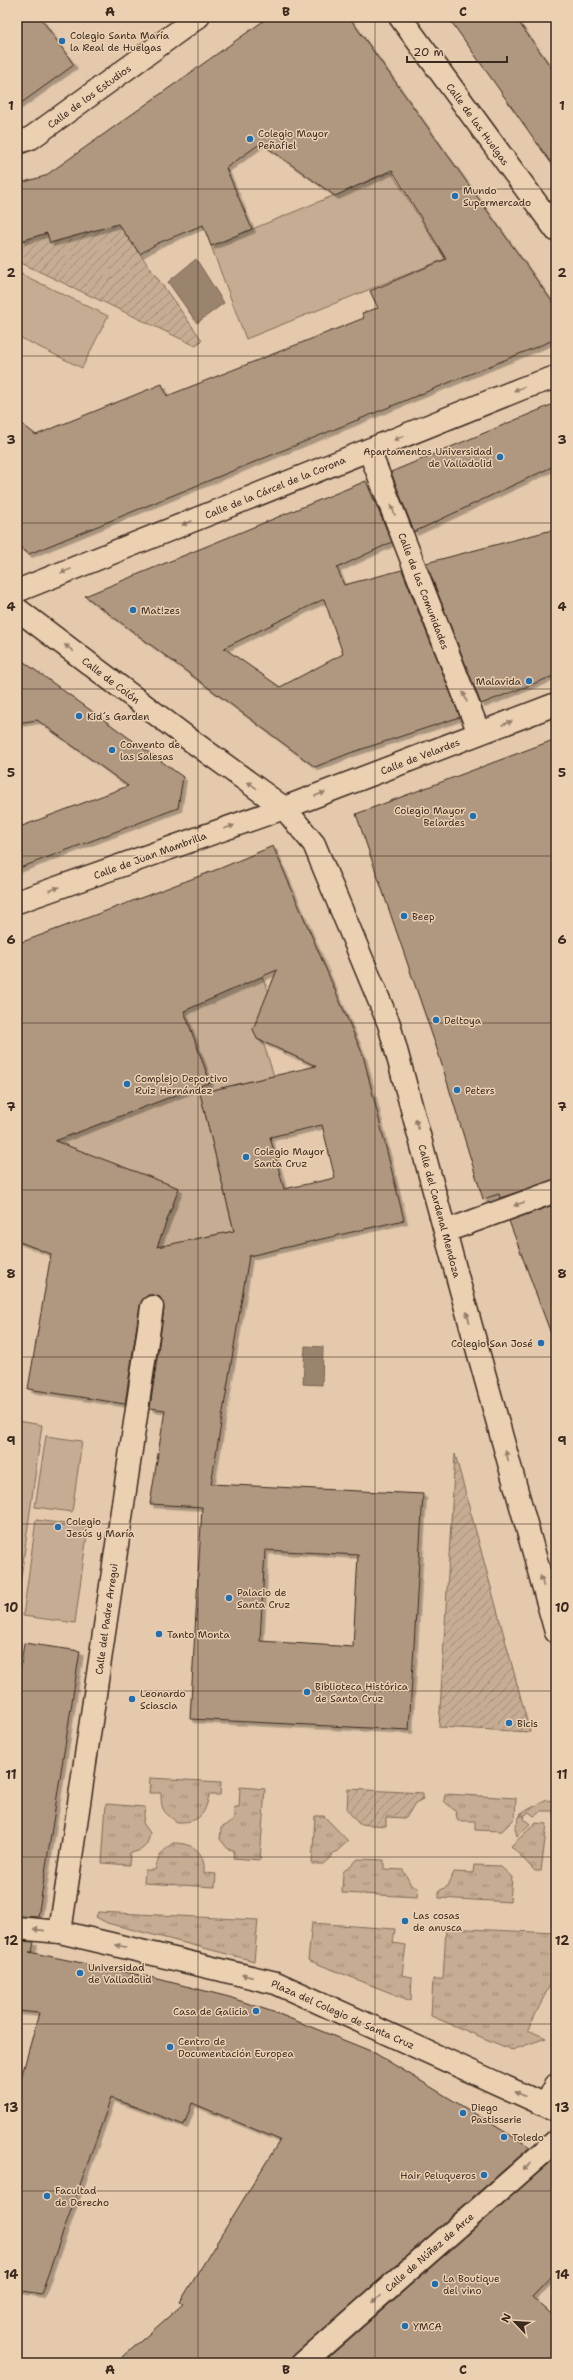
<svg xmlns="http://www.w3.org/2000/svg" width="573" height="2380" viewBox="0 0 573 2380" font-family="'Shantell Sans',sans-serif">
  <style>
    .grass { fill: url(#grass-tufts); stroke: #806b58 }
    .forest { fill: url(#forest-firs); stroke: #806b58 }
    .garden { fill: url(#garden-furrows); stroke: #806b58 }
    .pitch { fill: #c5ac92; stroke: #806b58 }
    .water { fill: #9a846e; stroke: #74604e }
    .building { fill: #b09880; stroke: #3b2a1e; fill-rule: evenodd; filter: url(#shadow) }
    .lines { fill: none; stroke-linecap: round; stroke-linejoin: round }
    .minor-casing { stroke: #3b2a1e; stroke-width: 25 }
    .minor { stroke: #ebd0b2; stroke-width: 22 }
    .oneway { fill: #937d68 }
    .grid { fill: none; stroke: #3b2a1e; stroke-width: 1; stroke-opacity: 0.55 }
    .poi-dot { fill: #1f6fb2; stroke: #ebd0b2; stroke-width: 1.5 }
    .labels { text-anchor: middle; stroke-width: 3; stroke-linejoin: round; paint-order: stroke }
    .poi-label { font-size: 10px; fill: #3b2a1e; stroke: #ebd0b2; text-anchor: start }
    .street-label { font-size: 10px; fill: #3b2a1e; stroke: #ebd0b2 }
    .neatline { fill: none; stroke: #3b2a1e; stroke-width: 1.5 }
    .grid-label { font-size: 13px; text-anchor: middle; font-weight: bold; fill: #3b2a1e }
  </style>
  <defs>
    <pattern id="grass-tufts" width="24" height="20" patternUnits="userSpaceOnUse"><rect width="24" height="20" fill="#c5ac92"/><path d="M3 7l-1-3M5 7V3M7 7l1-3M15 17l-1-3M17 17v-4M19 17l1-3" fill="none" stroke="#a18c77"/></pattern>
    <pattern id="forest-firs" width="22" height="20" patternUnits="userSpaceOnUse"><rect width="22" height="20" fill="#c5ac92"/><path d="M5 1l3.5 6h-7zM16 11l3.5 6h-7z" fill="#a18c77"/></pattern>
    <pattern id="garden-furrows" width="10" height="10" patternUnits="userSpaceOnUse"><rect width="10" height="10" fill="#c5ac92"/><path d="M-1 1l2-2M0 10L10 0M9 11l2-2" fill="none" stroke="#a18c77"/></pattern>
    <filter id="shadow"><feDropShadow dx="3.5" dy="3.5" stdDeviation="0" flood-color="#0004"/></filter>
  </defs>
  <rect width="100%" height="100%" fill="#e4c9ac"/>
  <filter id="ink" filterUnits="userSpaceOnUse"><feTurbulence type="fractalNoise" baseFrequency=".025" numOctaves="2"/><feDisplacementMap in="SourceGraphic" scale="8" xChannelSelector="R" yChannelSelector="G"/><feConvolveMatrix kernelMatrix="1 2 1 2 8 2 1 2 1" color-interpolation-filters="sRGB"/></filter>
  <g filter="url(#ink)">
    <g class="grass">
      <path d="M150,1778L221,1782L220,1795H209C205,1815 199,1823 177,1822C163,1812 161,1810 161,1793H149Z"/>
      <polygon points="240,1787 265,1789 260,1860 233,1858 234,1850 228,1849 220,1839 221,1828 233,1821 235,1807 239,1807"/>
      <polygon points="445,1794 516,1798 515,1818 502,1831 475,1830 475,1821 458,1821 455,1811 444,1801"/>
      <path d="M106,1804L145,1807L143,1823L150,1833C148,1846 143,1851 130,1853L129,1865L102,1863Z"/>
      <polygon points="315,1816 324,1816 348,1841 323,1864 312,1864"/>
      <polygon points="536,1823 547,1824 541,1871 535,1871 511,1846"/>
      <path d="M173,1843C192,1843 206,1851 204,1873L216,1874L215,1887L144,1883L145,1870H155C158,1857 162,1851 173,1843Z"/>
      <polygon points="358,1859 384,1860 384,1869 403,1870 411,1885 418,1888 417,1897 342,1893 343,1872"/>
      <polygon points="474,1865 500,1866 512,1877 510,1902 439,1898 439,1891 448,1886 454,1872 473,1873"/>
      <polygon points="98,1912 258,1920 254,1961 107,1923 96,1917"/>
      <polygon points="312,1923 395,1929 393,1943 406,1945 402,1975 412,1977 411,2001 308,1960"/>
      <polygon points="446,1928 556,1933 556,1972 528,2030 546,2038 512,2050 431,2016 433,1979 443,1979"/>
    </g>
    <polygon class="forest" points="547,1800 556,1802 556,1819 553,1811 542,1811 534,1816 529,1812 525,1815 524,1819 530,1824 517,1836 515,1828 521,1813"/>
    <g class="garden">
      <polygon points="109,211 202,340 196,346 17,261 17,235 19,234 21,241 47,233 51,243 113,225"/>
      <polygon points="455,1454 530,1732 439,1727"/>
      <polygon points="348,1789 423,1793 423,1799 415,1803 406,1818 386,1817 386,1826 359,1824 347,1810"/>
    </g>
    <g class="pitch">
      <polygon points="391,172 445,259 246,339 211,246"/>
      <polygon points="17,272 108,316 82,368 17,336"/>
      <polygon points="233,913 278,1012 257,1039 263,1042 274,1076 200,1093 234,1231 194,1239 183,1301 17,1241 17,944"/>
      <polygon points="17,1421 42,1425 17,1606"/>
      <polygon points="46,1436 82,1441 72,1512 35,1507"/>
      <polygon points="36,1520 88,1527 75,1623 23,1616"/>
    </g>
    <g class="water">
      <polygon points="196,259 224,303 197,323 168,282"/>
      <polygon points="305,1346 323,1347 322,1385 303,1384"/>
    </g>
    <g class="building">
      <polygon points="17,17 40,17 74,65 17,106"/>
      <polygon points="269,17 349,17 556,307 556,339 29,554 17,545 17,420 36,435 162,384 167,396 364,318 362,313 378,308 370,291 446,259 392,170 335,196 261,143 226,168 252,229 211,246 203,225 158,243 140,254 118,224 50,243 47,233 21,241 17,227 17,184 45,176"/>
      <polygon points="448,17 515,17 556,74 556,170"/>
      <polygon points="556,403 556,465 414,532 391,472"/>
      <path d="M366,481L392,542L337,568L344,585L402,570L460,717L350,753L315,767L85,596ZM324,599L343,654L280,687L224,648Z"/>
      <polygon points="556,529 556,675 481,704 426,563"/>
      <polygon points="17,657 183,777 178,808 17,869 17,828 128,786 37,720 17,723"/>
      <polygon points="556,739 556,1179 500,1198 499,1194 483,1199 437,1049 356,814"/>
      <path d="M273,846L363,1055L404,1220L249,1256L211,1484L423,1494L409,1730L190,1719L202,1507L150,1504L165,1410L150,1408L164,1309L160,1297L154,1295H148L140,1305L125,1404L28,1389L51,1254L17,1241V944L221,868ZM277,970L253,1029L257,1039L316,1066L200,1093L234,1231L157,1247L179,1188L55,1141L210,1082L184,1011ZM322,1125L335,1178L284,1189L270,1137ZM265,1550L358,1555L353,1647L260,1641Z"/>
      <polygon points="556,1204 556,1339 553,1339 509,1221"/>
      <polygon points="24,1643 80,1651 38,1917 17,1916 17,1692"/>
      <polygon points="17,1941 34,1942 32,1952 29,1952 154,1978 229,1997 279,2014 373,2052 530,2147 295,2354 291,2363 116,2363 183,2304 180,2302 280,2140 192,2103 184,2125 111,2098 41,2294 17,2290 17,2093 39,2013 17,2011"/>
      <polygon points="553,2160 556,2162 556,2272 532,2297 556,2318 556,2363 322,2363"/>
    </g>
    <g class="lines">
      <g class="minor-casing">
        <g id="minor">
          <polyline points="400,17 556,230"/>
          <polyline points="17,143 31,138 198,17"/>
          <polyline points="369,450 479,733"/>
          <polyline points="17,591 523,388 556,377"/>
          <polyline points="17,609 189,739 284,808 314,844 389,1024 459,1283 556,1632"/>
          <polyline points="17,902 284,808 556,704"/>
          <polyline points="446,1231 556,1191"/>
          <polyline points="17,1928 60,1932 276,1983 556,2110"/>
          <polyline points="60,1932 152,1307"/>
          <polyline points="546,2105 556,2085"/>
          <polyline points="303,2363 556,2141"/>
        </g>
      </g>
      <use href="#minor" class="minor"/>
    </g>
    <defs><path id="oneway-solid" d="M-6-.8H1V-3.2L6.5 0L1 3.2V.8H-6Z"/></defs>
    <g class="oneway">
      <use href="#oneway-solid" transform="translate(519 389) rotate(159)"/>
      <use href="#oneway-solid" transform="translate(399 438) rotate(158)"/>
      <use href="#oneway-solid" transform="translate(393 510) rotate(-111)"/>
      <use href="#oneway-solid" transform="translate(187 523) rotate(158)"/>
      <use href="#oneway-solid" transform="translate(66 571) rotate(158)"/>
      <use href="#oneway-solid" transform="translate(69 648) rotate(-143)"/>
      <use href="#oneway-solid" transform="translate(465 697) rotate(-111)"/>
      <use href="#oneway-solid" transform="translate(507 723) rotate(-21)"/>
      <use href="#oneway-solid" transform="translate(252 785) rotate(-144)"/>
      <use href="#oneway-solid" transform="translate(320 794) rotate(-21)"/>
      <use href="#oneway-solid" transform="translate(229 827) rotate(-19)"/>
      <use href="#oneway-solid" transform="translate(54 889) rotate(-20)"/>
      <use href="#oneway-solid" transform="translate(417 1124) rotate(-105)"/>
      <use href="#oneway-solid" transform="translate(519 1204) rotate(160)"/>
      <use href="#oneway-solid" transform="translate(468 1317) rotate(-106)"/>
      <use href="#oneway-solid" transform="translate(507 1456) rotate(-106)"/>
      <use href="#oneway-solid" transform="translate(542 1581) rotate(-106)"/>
      <use href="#oneway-solid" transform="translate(39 1930) rotate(-174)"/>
      <use href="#oneway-solid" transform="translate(121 1946) rotate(-167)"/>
      <use href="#oneway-solid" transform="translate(247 1976) rotate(-167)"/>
      <use href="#oneway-solid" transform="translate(520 2094) rotate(-156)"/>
      <use href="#oneway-solid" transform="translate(527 2167) rotate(139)"/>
      <use href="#oneway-solid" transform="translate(376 2299) rotate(139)"/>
    </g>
  </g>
  <path class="grid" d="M198,17V2363M375,17V2363M17,189H556M17,356H556M17,523H556M17,689H556M17,856H556M17,1023H556M17,1190H556M17,1357H556M17,1524H556M17,1691H556M17,1857H556M17,2024H556M17,2191H556"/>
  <g class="poi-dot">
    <circle cx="62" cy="41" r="4"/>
    <circle cx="250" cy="139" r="4"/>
    <circle cx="455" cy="196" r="4"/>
    <circle cx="500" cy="457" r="4"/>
    <circle cx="133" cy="610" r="4"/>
    <circle cx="529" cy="681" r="4"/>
    <circle cx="79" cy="716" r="4"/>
    <circle cx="112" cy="750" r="4"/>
    <circle cx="473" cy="816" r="4"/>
    <circle cx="404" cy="916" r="4"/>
    <circle cx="436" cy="1020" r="4"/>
    <circle cx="127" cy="1084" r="4"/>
    <circle cx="457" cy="1090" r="4"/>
    <circle cx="246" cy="1157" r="4"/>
    <circle cx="541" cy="1343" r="4"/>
    <circle cx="58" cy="1527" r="4"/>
    <circle cx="229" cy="1598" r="4"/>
    <circle cx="159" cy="1634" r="4"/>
    <circle cx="307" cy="1692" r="4"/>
    <circle cx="132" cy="1699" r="4"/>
    <circle cx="509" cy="1723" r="4"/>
    <circle cx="405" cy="1921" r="4"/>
    <circle cx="80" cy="1973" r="4"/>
    <circle cx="256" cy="2011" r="4"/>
    <circle cx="170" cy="2047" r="4"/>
    <circle cx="463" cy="2113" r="4"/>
    <circle cx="504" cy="2137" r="4"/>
    <circle cx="484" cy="2175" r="4"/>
    <circle cx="47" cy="2196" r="4"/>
    <circle cx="435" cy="2284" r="4"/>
    <circle cx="405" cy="2326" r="4"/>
  </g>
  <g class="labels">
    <g class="poi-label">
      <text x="70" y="39">Colegio Santa María<tspan x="70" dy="12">la Real de Huelgas</tspan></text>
      <text x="258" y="137">Colegio Mayor<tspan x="258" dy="12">Peñafiel</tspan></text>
      <text x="463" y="194">Mundo<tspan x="463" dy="12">Supermercado</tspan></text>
      <text x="492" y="455" text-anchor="end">Apartamentos Universidad<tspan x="492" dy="12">de Valladolid</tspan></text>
      <text x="141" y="614">Mat!zes</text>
      <text x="521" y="685" text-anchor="end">Malavida</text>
      <text x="87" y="720">Kid´s Garden</text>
      <text x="120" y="748">Convento de<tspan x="120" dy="12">las Salesas</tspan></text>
      <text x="465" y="814" text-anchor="end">Colegio Mayor<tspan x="465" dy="12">Belardes</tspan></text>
      <text x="412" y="920">Beep</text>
      <text x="444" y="1024">Deltoya</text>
      <text x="135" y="1082">Complejo Deportivo<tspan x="135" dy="12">Ruiz Hernández</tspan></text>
      <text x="465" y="1094">Peters</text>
      <text x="254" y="1155">Colegio Mayor<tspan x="254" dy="12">Santa Cruz</tspan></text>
      <text x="533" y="1347" text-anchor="end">Colegio San José</text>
      <text x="66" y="1525">Colegio<tspan x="66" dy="12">Jesús y María</tspan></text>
      <text x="237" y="1596">Palacio de<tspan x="237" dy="12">Santa Cruz</tspan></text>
      <text x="167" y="1638">Tanto Monta</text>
      <text x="315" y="1690">Biblioteca Histórica<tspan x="315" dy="12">de Santa Cruz</tspan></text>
      <text x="140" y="1697">Leonardo<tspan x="140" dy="12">Sciascia</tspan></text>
      <text x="517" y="1727">Bicis</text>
      <text x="413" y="1919">Las cosas<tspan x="413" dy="12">de anusca</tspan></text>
      <text x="88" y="1971">Universidad<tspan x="88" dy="12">de Valladolid</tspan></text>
      <text x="248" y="2015" text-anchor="end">Casa de Galicia</text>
      <text x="178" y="2045">Centro de<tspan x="178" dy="12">Documentación Europea</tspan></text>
      <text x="471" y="2111">Diego<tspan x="471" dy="12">Pastisserie</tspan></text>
      <text x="512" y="2141">Toledo</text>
      <text x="476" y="2179" text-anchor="end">Hair Peluqueros</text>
      <text x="55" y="2194">Facultad<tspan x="55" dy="12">de Derecho</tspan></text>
      <text x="443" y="2282">La Boutique<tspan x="443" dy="12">del vino</tspan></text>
      <text x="413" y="2330">YMCA</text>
    </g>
    <g class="street-label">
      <text transform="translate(89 96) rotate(-36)" y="4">Calle de los Estudios</text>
      <text transform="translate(478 124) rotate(54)" y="4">Calle de las Huelgas</text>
      <text transform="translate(275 487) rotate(-22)" y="4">Calle de la Cárcel de la Corona</text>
      <text transform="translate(424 591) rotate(69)" y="4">Calle de las Comunidades</text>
      <text transform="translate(111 680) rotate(37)" y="4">Calle de Colón</text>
      <text transform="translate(420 756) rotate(-21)" y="4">Calle de Velardes</text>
      <text transform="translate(150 855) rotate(-20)" y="4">Calle de Juan Mambrilla</text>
      <text transform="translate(440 1211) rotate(75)" y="4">Calle del Cardenal Mendoza</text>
      <text transform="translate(106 1619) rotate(-82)" y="4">Calle del Padre Arregui</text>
      <text transform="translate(343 2014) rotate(24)" y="4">Plaza del Colegio de Santa Cruz</text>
      <text transform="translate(429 2252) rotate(-41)" y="4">Calle de Núñez de Arce</text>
    </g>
  </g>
  <rect width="573" height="2380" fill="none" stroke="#ebd0b2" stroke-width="44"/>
  <g transform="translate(515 2322) rotate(295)" stroke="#ebd0b2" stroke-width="3" paint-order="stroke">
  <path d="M0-3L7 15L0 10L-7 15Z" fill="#3b2a1e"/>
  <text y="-6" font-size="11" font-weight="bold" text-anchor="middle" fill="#3b2a1e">N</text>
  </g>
  <path d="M407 56v6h100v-6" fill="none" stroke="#3b2a1e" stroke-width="2"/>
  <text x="413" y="56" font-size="12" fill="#3b2a1e" stroke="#ebd0b2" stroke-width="3" paint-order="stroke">20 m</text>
  <rect x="22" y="22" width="529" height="2336" class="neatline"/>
  <g class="grid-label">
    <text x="110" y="16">A</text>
    <text x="286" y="16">B</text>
    <text x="463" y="16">C</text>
    <text x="11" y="110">1</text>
    <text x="562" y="110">1</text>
    <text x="11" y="277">2</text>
    <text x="562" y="277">2</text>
    <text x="11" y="444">3</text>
    <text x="562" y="444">3</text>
    <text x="11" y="611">4</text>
    <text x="562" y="611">4</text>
    <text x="11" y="777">5</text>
    <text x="562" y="777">5</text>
    <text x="11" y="944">6</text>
    <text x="562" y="944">6</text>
    <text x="11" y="1111">7</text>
    <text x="562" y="1111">7</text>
    <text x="11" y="1278">8</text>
    <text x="562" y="1278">8</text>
    <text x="11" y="1445">9</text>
    <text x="562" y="1445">9</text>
    <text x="11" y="1612">10</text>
    <text x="562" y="1612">10</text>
    <text x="11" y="1779">11</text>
    <text x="562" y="1779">11</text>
    <text x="11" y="1945">12</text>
    <text x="562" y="1945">12</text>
    <text x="11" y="2112">13</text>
    <text x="562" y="2112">13</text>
    <text x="11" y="2279">14</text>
    <text x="562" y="2279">14</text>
    <text x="110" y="2374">A</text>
    <text x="286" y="2374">B</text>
    <text x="463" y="2374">C</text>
  </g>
</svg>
